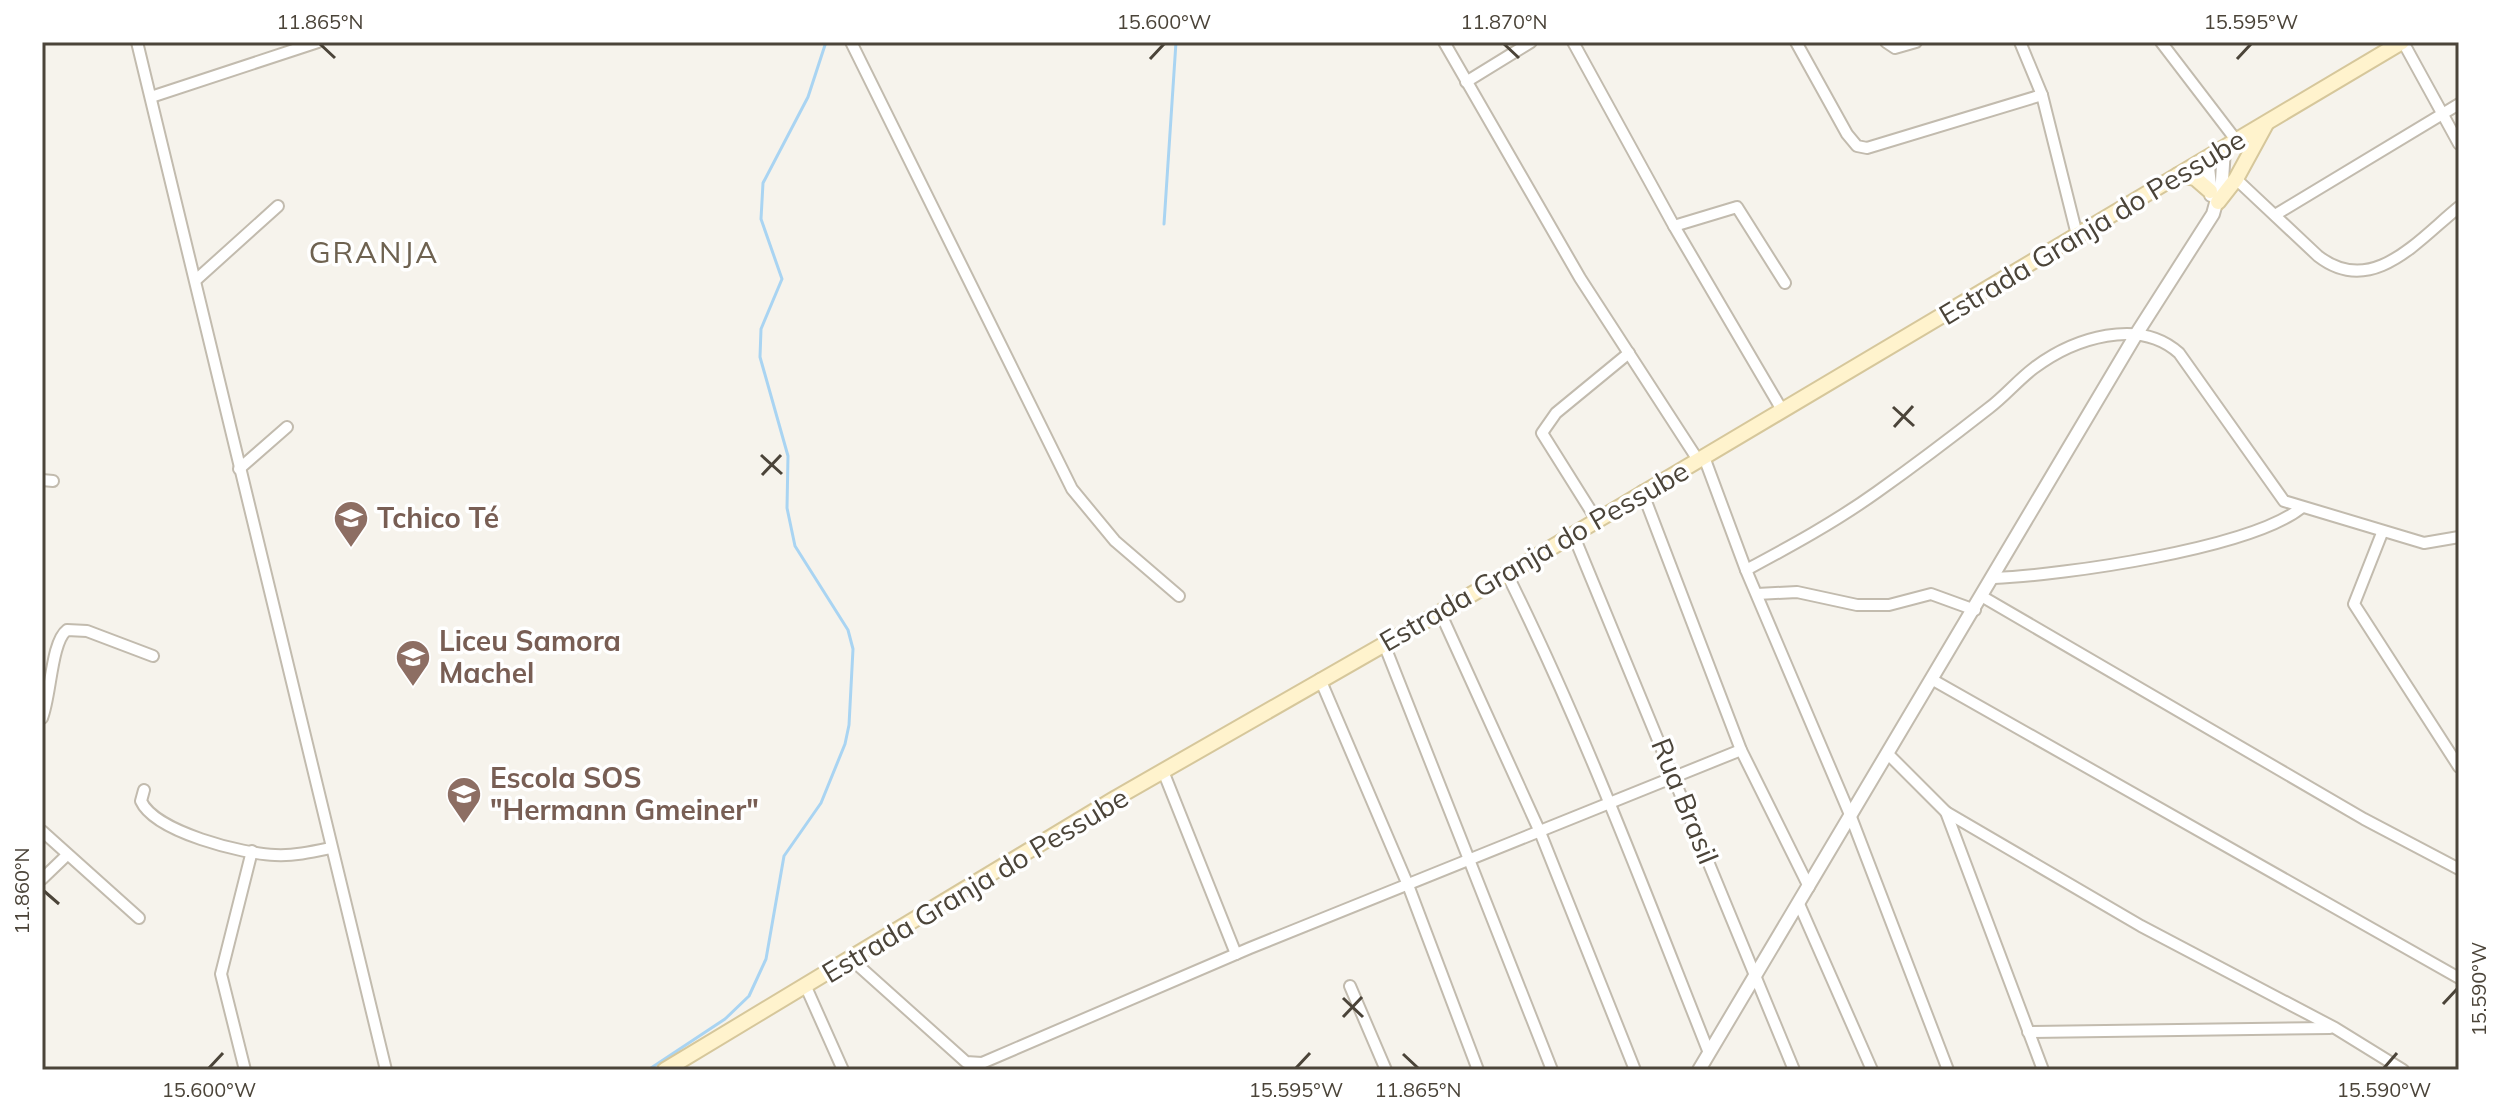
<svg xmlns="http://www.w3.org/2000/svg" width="2501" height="1112" viewBox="0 0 2501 1112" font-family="Mulish,sans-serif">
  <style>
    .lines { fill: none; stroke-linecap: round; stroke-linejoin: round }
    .stream { stroke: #a9d4f2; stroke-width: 3 }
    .minor-casing { stroke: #c2bbae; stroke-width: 14 }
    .tertiary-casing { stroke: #c2bbae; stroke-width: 16 }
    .secondary-casing { stroke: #d6c79b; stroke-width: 18 }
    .minor { stroke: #fff; stroke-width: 10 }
    .tertiary { stroke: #fff; stroke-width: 12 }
    .secondary { stroke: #fff3cd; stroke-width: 14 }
    .ticks { fill: none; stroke: #4b4439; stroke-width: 3 }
    .labels { text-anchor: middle; stroke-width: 7; stroke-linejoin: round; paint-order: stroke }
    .street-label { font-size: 28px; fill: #4b4439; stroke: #fff }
    .education-label { font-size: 28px; font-weight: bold; fill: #785e54; stroke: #fff; text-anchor: start }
    .neighbourhood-label { font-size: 30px; letter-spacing: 2px; fill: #6e6250; stroke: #fff }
    .neatline { fill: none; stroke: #4b4439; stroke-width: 3 }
    .ticks-label { font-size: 20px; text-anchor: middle; fill: #4b4439 }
  </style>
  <rect width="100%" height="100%" fill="#f6f3ec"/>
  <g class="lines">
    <g class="stream">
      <polyline points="1164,224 1176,42"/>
      <polyline points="648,1070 725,1019 749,996 766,959 784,856 821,803 845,744 849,725 853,649 848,630 795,546 787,508 788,456 760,357 761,329 782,279 761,219 763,183 808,97 826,42"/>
    </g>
    <g class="minor-casing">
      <g id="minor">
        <polyline points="137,42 386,1070"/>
        <polyline points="851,42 1072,489 1115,541 1179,596"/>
        <polyline points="1444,42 1580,278 1698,460"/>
        <polyline points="1573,42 1674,226 1782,410"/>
        <polyline points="1796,42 1847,134 1857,146 1867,148 2042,95"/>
        <polyline points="1886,42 1895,48 1916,42"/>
        <polyline points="2020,42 2042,95 2077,235"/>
        <polyline points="2161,42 2236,140"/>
        <polyline points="2403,42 2459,144"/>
        <polyline points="1466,82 1531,42"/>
        <polyline points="151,97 318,42"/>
        <path d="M2236,179L2318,256C2372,298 2418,240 2459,207"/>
        <polyline points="2275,215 2459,104"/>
        <polyline points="1674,226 1737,207 1785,283"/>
        <polyline points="197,279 278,206"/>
        <polyline points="1704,457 1746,570 1851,817 1948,1070"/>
        <polyline points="239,469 287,427"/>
        <polyline points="42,480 53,481"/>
        <polyline points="1642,491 1741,750 1809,887"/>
        <polyline points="1596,519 1542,433 1556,413 1629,353"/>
        <polyline points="2382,533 2354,604 2459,767"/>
        <polyline points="1573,534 1794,1070"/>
        <path d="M1746,570C1791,546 1835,522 1877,492C1915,465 1952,437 1989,408C2005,396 2018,380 2034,368C2074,338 2139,317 2179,353L2284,501L2424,543L2459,537"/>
        <path d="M1507,574C1584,729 1645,892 1709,1053"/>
        <path d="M1994,578C2064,575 2249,549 2301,508"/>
        <polyline points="1757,594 1797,592 1857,605 1889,605 1931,594 1975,610"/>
        <polyline points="1983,597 2364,819 2459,869"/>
        <polyline points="1440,612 1540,832 1635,1070"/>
        <polyline points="1384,644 1552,1070"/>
        <polyline points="1320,679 1408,885 1478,1070"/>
        <polyline points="1933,680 2459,978"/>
        <path d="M42,718C51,696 51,642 67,630L87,631L153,656"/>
        <polyline points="1889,755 1946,812 2141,926 2335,1028 2403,1070"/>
        <polyline points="1163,771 1236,954"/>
        <path d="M144,790L141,801C155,832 243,854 275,855C294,856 312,852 331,848"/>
        <polyline points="1946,812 2043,1070"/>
        <polyline points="42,831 139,918"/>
        <polyline points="42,879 67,855"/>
        <polyline points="1799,904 1872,1070"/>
        <polyline points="851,959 966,1062 982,1063 1250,948 1741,750"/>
        <polyline points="1350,986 1386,1070"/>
        <polyline points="806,987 843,1070"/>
        <polyline points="2028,1032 2330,1028"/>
        <polyline points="245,1070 221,974 252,851"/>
      </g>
    </g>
    <g class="tertiary-casing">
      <g id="tertiary">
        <polyline points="2207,158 2211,195"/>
        <polyline points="1699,1070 2137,333 2213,214 2222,181 2224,148"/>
      </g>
    </g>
    <g class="secondary-casing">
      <g id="secondary">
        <polyline points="2178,175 2195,178 2210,191"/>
        <polyline points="2218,202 2236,179 2266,124"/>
        <polyline points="665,1070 1116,798 1507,574 2402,42"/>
      </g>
    </g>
    <use href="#minor" class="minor"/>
    <use href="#tertiary" class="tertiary"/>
    <use href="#secondary" class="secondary"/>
  </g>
  <path class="ticks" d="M320,44L335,58M1504,44L1519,58M1150,59L1164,44M2237,59L2251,44M1893,407L1914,426M1894,427L1913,406M761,455L782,474M762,475L781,455M44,891L59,904M1343,998L1363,1017M2443,1004L2457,989M1343,1017L1362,997M1403,1054L1418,1068M209,1068L223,1053M1296,1068L1310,1053M2384,1068L2397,1053"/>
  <defs>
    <g id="school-pin" transform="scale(1.8)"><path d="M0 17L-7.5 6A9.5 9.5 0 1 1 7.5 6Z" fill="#8d6e63" stroke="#fff"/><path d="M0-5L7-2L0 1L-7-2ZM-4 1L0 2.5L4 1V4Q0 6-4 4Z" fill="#fff"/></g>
  </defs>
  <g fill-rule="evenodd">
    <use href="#school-pin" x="351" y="518"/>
    <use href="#school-pin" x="413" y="657"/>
    <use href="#school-pin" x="464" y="794"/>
  </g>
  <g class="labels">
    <g class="street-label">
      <text transform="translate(2092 227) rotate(-31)" y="10">Estrada Granja do Pessube</text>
      <text transform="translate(1534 556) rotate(-30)" y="10">Estrada Granja do Pessube</text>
      <text transform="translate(1685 801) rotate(68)" y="10">Rua Brasil</text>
      <text transform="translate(975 885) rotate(-31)" y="10">Estrada Granja do Pessube</text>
    </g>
    <g class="education-label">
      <text x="377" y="528">Tchico Té</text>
      <text x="439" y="651">Liceu Samora<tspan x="439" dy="32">Machel</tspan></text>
      <text x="490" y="788">Escola SOS<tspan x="490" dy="32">"Hermann Gmeiner"</tspan></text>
    </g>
    <g class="neighbourhood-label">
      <text x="374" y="263">GRANJA</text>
    </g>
  </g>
  <rect width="2501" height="1112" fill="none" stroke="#ffffff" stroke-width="88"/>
  <rect x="44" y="44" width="2413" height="1024" class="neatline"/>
  <g class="ticks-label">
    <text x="320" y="29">11.865°N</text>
    <text x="1164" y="29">15.600°W</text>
    <text x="1504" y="29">11.870°N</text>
    <text x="2251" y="29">15.595°W</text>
    <text transform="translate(22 891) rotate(-90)" y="7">11.860°N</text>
    <text transform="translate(2479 989) rotate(-90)" y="7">15.590°W</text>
    <text x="209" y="1097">15.600°W</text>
    <text x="1296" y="1097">15.595°W</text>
    <text x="1418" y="1097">11.865°N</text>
    <text x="2384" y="1097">15.590°W</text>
  </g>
</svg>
